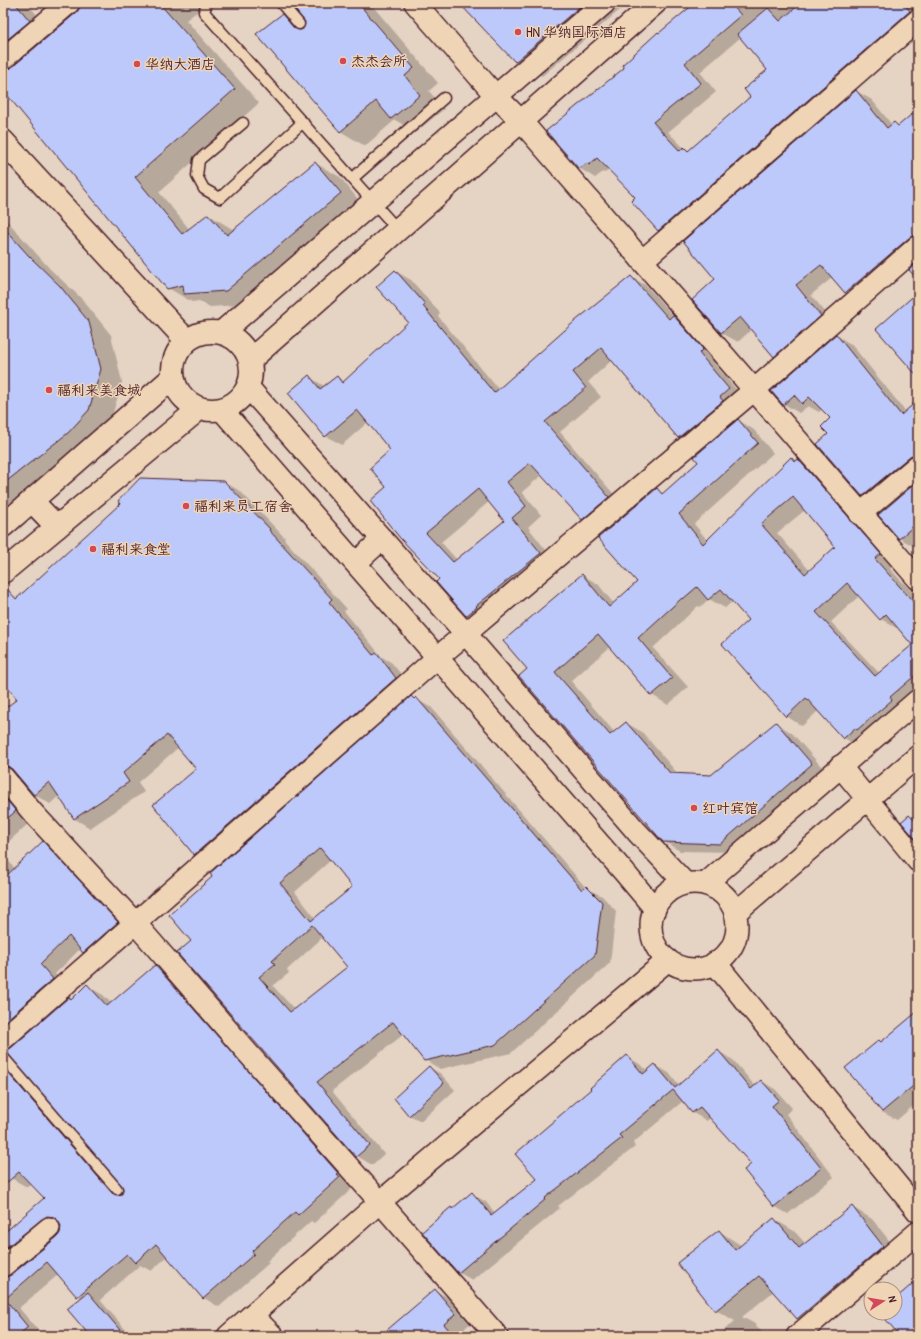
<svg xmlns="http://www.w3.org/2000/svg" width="921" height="1339" viewBox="0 0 921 1339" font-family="'Patrick Hand','LXGW WenKai TC',sans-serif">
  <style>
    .shadow { fill: #0003; fill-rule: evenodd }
    .building { fill: #bdc9fa; stroke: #4a1f2b; fill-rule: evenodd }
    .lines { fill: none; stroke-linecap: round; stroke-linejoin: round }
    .service-casing { stroke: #4a1f2b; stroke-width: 13 }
    .minor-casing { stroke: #4a1f2b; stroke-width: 24 }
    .tertiary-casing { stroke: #4a1f2b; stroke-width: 25 }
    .service { stroke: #efd5b6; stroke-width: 10 }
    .minor { stroke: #efd5b6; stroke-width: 21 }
    .tertiary { stroke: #efd5b6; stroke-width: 22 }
    .poi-dot { fill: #d1495b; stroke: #efd5b6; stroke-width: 1.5 }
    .labels { text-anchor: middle; stroke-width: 3; stroke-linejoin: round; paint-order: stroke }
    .poi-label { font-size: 14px; fill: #4a1f2b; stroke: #efd5b6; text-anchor: start }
  </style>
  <rect width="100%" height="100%" fill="#e5d3c4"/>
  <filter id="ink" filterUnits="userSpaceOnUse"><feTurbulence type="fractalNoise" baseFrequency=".025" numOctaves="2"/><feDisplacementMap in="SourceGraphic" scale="8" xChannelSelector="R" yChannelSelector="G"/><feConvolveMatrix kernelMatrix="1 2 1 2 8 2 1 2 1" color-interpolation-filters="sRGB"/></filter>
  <g filter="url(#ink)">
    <g class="shadow">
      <polygon points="3,3 27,3 53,34 78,13 82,3 204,3 206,5 186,20 259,103 159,192 190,230 209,215 234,230 315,163 340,177 365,208 251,304 210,307 199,301 192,302 168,288 3,89 3,71 7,71 3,68"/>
      <polygon points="289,3 370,3 438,83 429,91 444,109 416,132 395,120 365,146 340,131 282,15 305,28 306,23 305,20"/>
      <polygon points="461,3 628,3 542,76 515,61"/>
      <path d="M697,3H918V27L675,239L659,230L636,197L610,169L605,173L603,172L595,178L579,168L626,68L660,34ZM741,37L769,70L752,97L690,151L684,148L668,132L716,92L700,72Z"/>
      <polygon points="856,91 872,100 892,125 894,123 900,126 918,110 918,253 862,301 846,292 833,277 811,295 836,325 791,365 775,356 752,329 738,342 722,333 693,300 717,280"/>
      <polygon points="3,216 50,269 82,299 111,335 122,382 110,423 13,505 3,499"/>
      <path d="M395,271L411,280L440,313L438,316L499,390L631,277L647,286L673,316L689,325L718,359L714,363L744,399L695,447L679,438L612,360L588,382L601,397L560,432L624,506L598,528L582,519L542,475L522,492L541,515L528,527L556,563L483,625L467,616L437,582L441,579L388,487L392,450L368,422L342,445L326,436L290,393L309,377L324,386L337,377L345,382L409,322ZM490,501L506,521L457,560L441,542Z"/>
      <polygon points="836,335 852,345 906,412 918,402 918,472 879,505 863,496 818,444 829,434 831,418 822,409 819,412 808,406 799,413 784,404"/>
      <path d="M738,420L754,430L773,453L694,524L708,541L791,458L814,470L896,564L890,569L918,598V696L859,747L844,738L818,711L802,726L786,716L750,621L733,601L725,608L709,599L700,607L698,606L653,648L688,687L668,705L652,695L610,647L571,681L615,733L626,723L642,732L678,774L712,776L777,724L792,733L827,773L737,852L680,851L663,841L528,669L582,575L598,584L614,604L639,582L657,490L664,494L699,462ZM805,510L836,547L810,571L777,533ZM859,596L881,619L896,628L898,627L914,645L880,674L831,622Z"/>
      <polygon points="224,482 240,491 285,538 284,539 347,609 344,611 382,657 392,663 411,687 211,863 195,854 154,805 197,769 179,747 138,782 144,792 90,828 75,819 59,796 50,804 35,795 16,774 11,777 31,821 3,847 3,711 18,699 3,680 3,604 13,596 17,599"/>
      <polygon points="918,482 918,545 915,547 899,538"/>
      <path d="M412,698L431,707L586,888L602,896L616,911L610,963L511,1053L440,1069L425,1060L404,1034L332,1091L384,1154L372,1165L357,1156L256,1042L192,941ZM332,859L354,885L316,919L295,892ZM323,937L348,967L295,1010L273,986L289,973L287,970Z"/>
      <polygon points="910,816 918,821 918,841"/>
      <path d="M43,842L58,851L133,931L99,961L81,948L55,974L68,989L7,1044L6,1051L11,1049L69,999L72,1000L87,986L103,995L112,1004L155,966L170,975L354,1187L314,1223L311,1221L267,1261L269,1263L219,1307L204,1298L168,1256L151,1271L140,1265L100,1300L131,1336H92L81,1298L59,1274L19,1308L43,1336H3V1220L11,1229L45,1198L31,1183L27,1187L11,1178L3,1169V854L15,869ZM15,1061L124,1188L122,1194L121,1195L13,1071L12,1063ZM62,1225L61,1233L58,1238L7,1278V1271L57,1227Z"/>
      <polygon points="918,1012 918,1102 897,1120 882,1112 882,1043"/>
      <polygon points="718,1051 733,1060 755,1086 761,1081 775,1089 792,1108 786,1114 834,1177 788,1214 774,1206 753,1164 711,1117 707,1121 693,1113 683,1101 633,1143 635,1147 558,1206 560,1208 472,1280 458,1272 451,1208 453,1209 472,1194 486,1202 495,1213 539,1179 593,1090 627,1056 641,1065 648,1071 655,1065 669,1073 679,1086"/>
      <polygon points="429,1067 441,1074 455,1090 421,1121 409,1115"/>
      <polygon points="852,1207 872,1219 903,1258 818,1330 797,1319 774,1291 742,1317 755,1324 765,1336 727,1336 723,1331 735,1321 716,1310 719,1231 742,1246 774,1219 794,1231 806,1244"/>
      <polygon points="435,1290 450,1299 471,1323 459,1333 461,1336 384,1336"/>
    </g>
    <g class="building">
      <polygon points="3,3 15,3 30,21 3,43"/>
      <polygon points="81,3 159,3 235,89 135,177 182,234 208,214 227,235 315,162 341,193 226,291 184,294 183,285 167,289 3,90 3,71 11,68 77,12"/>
      <polygon points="295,3 358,3 414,68 405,76 420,95 391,119 376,101 340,132 256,34 282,14 294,28 300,30 303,29 305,22 292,6"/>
      <polygon points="459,3 584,3 515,62"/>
      <polygon points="695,3 730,3 741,15 685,63 701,83 653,122 680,151 684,147 688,151 750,97 744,89 767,70 737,34 768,8 780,21 801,3 903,3 910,11 658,231 631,201 635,197 597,158 589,165 587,163 579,169 546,131 624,68 622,65 658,32 659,33"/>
      <polygon points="856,90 887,128 894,122 898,126 918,109 918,234 910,237 845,293 821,265 796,285 821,316 774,357 740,317 721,333 692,300 715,279 683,241"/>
      <polygon points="3,227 29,256 60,286 89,322 101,369 89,410 68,433 3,484"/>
      <polygon points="918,262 918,280 909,270"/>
      <path d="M395,270L425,304L423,306L494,393L574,322L631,276L669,319L673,315L703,349L699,353L729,389L720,397L723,401L678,438L601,348L573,372L586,388L545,422L609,497L582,520L530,463L507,482L526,506L512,518L541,553L476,606L477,607L466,616L436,582L439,579L400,538L370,501L386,487L370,468L390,450L357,410L325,437L288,393L309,375L320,389L337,376L342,383L408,322L376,287ZM478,489L504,521L453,562L426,533Z"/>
      <polygon points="918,292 918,377 876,329"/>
      <polygon points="836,334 901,415 918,400 918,453 910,456 862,496 817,444 828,434 821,427 830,418 809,397 802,404 794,395 783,405 771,391"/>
      <path d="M738,419L758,443L679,514L703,544L791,457L795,462L798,459L881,554L875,559L918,607V673L890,697L892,700L857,730L855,728L843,739L806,698L786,717L722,644L748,620L721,589L708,600L697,587L683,599L682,598L638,638L672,678L651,696L598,634L555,672L610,735L626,722L670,773L711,775L776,722L812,764L720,844L663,842L519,676L527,669L503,641L582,574L609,607L637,582L598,538L657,488L662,494L698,462L694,457ZM793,497L835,547L805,574L761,524ZM847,583L880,620L886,614L912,645L875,676L816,612Z"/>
      <polygon points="140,478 224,481 270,529 269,530 332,599 329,602 373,655 377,653 396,678 194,855 153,805 196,769 167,735 123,773 129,782 74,819 49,782 34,795 12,769 3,765 3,710 17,699 3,682 3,584 16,599 120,504 118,501"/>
      <polygon points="918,481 918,522 899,539 878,515"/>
      <path d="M411,696L414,699L416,697L582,890L586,886L602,902L595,955L495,1045L424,1061L393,1022L317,1082L370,1145L356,1157L177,953L191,941L169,915L212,877L210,873ZM320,848L352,887L311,921L280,883ZM312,925L347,967L290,1012L259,977L275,964L272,961Z"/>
      <polygon points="3,796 16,811 3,822"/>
      <polygon points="909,815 918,824 918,842 901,822"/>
      <polygon points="43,841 118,922 83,953 69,936 40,964 53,979 3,1023 3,879"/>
      <polygon points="155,965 338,1173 337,1174 340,1177 298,1215 295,1212 252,1251 254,1254 203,1299 156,1244 135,1263 127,1254 77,1297 47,1262 5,1299 28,1327 17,1336 3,1336 3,1278 11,1275 57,1237 60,1233 61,1226 58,1221 54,1217 47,1216 3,1250 3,1234 44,1198 19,1172 3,1186 3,1067 112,1193 119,1195 122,1194 123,1188 5,1051 11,1048 69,997 71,1000 87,984 107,1006"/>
      <polygon points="918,1011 918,1082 882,1112 845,1068 879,1040 881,1042"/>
      <polygon points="718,1050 751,1089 761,1080 779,1100 772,1106 821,1168 774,1207 744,1170 751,1164 700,1107 692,1113 673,1090 619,1135 622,1138 545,1198 546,1199 458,1273 422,1232 451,1207 452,1209 472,1192 491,1215 537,1179 515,1154 591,1089 590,1088 627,1055 643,1074 655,1064 675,1088"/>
      <polygon points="429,1066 444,1083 409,1116 394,1098"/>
      <polygon points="852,1206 883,1246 797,1319 759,1276 715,1311 677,1263 719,1230 735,1250 774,1218 799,1248"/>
      <polygon points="918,1279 918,1336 900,1336 880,1313 895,1313 895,1299"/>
      <polygon points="435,1289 456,1314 444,1324 454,1336 380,1336"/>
      <polygon points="88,1292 125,1336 90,1336 67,1309"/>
    </g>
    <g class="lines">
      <g class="service-casing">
        <g id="service">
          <polyline points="207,3 204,12 398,230"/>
          <polyline points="281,3 299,24"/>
          <polyline points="243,123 199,160 197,176 204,189 220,198 303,122"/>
          <polyline points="353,178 444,98"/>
          <polyline points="3,1057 117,1189"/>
        </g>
      </g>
      <g class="minor-casing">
        <g id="minor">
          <polyline points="415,3 495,95 521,121 918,579"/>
          <polyline points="3,59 69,3"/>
          <polyline points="642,261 918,20"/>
          <polyline points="248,387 465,633 637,832 685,883"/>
          <polyline points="221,409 624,872 655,909"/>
          <polyline points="860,514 918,465"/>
          <polyline points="356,563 382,539"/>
          <polyline points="840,766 918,861"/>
          <polyline points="3,777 33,813 135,923 246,1051 380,1202 497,1336"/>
          <circle cx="694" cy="926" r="43"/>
          <polyline points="705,884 918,700"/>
          <polyline points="735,913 918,756"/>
          <polyline points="3,1039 438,657 753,391 918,246"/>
          <polyline points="3,1266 49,1228"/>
          <polyline points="252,1315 273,1336"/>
          <polyline points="228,1336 380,1202 668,960"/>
          <polyline points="797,1336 918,1232"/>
        </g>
      </g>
      <g class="tertiary-casing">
        <g id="tertiary">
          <polyline points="3,141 186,340"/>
          <circle cx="212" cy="371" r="39"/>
          <polyline points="222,332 604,3"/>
          <polyline points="250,360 655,3"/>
          <polyline points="32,501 57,527"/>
          <polyline points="3,526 172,378"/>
          <polyline points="3,572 199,409"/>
          <polyline points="715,963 918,1211"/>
        </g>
      </g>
      <use href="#service" class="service"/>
      <use href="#minor" class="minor"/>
      <use href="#tertiary" class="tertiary"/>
    </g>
  </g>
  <g class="poi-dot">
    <circle cx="518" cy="32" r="4"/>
    <circle cx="343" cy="61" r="4"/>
    <circle cx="137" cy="64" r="4"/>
    <circle cx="49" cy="390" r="4"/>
    <circle cx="186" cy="506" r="4"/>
    <circle cx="93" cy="549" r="4"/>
    <circle cx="694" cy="808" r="4"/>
  </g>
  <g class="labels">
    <g class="poi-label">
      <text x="526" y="37">HN 华纳国际酒店</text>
      <text x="351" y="66">杰杰会所</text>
      <text x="145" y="69">华纳大酒店</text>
      <text x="57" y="395">福利来美食城</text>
      <text x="194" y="511">福利来员工宿舍</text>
      <text x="101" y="554">福利来食堂</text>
      <text x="702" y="813">红叶宾馆</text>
    </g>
  </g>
  <rect width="921" height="1339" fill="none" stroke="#efd5b6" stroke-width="16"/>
  <rect x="8" y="8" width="905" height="1323" fill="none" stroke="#4a1f2b" stroke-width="1.5" filter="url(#ink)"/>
  <g transform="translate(883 1301) rotate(78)"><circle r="19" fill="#efd5b6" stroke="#ad8c7e"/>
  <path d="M0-3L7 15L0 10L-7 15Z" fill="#d1495b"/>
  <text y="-6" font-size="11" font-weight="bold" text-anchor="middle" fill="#4a1f2b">N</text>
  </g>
</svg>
